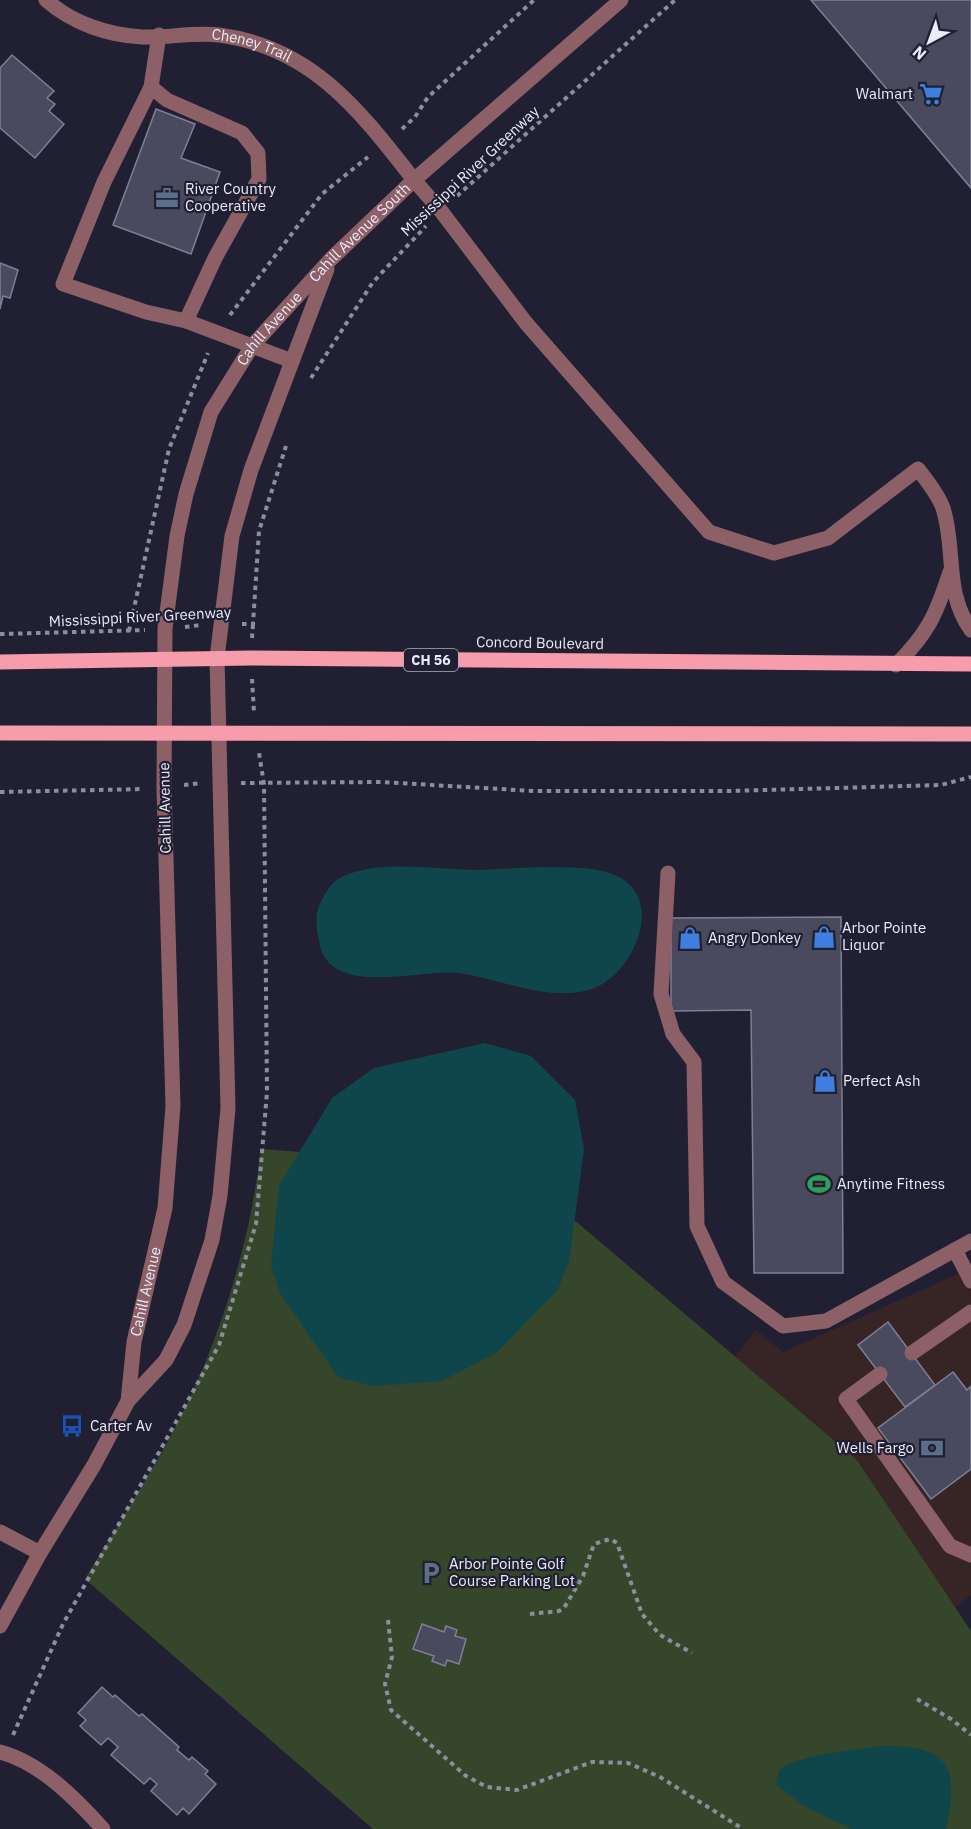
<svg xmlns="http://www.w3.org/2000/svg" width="971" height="1829" viewBox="0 0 971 1829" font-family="'IBM Plex Sans',sans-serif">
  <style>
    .industrial { fill: #372424 }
    .green { fill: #35462b }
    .water { fill: #0f464b }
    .building { fill: #494a5e; stroke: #7e7f96; stroke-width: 1.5 }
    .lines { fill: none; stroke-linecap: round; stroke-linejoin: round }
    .path { stroke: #8d8e9d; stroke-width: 4; stroke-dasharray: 4.5 4.5; stroke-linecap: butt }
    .service { stroke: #8c6066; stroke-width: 15 }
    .minor { stroke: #8c6066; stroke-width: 15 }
    .tertiary { stroke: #8c6066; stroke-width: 15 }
    .primary { stroke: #f79cab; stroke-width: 15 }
    .labels { text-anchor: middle; stroke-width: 4.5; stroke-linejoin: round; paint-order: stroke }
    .shield { fill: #202032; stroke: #aeafbd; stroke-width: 1.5 }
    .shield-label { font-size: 14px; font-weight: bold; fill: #ebecf9 }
    .street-label { font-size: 15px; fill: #ebecf9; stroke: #202032 }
    .poi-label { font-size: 15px; fill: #ebecf9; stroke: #202032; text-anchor: start }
  </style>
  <rect width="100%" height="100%" fill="#202032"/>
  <polygon class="industrial" points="971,1268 971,1595 955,1608 857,1460 735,1357 756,1330 783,1352"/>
  <path class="green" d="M261,1149L513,1168L857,1460L971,1631V1829H373L85,1579C118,1523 156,1468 184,1410C224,1327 250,1240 261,1149Z"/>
  <g class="water">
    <path d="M538,867C563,868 596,865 619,877C666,902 632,975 592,989C550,1003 501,979 459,973C420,968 328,1000 319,941C316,926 314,912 323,898C328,888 334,880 344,876C380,859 440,870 479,870C499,869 519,868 538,867Z"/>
    <polygon points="485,1043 531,1056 575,1100 584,1149 569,1262 557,1291 496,1353 442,1381 373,1386 338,1377 280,1293 271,1266 279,1186 332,1098 374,1068"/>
    <path d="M883,1746C951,1746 959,1767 946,1829H852L804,1806L776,1785C777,1779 777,1773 782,1768C798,1755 861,1749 883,1746Z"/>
  </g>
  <g class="building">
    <polygon points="811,0 971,0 971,188"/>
    <polygon points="12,55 54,91 47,98 55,104 49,111 64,124 35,158 0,128 0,68"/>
    <polygon points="156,109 195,124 181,158 220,172 191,254 113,225"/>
    <polygon points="0,263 18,270 10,298 3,296 0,309"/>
    <polygon points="841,917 843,1273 754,1273 751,1010 671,1011 671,918"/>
    <polygon points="888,1322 935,1385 905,1407 858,1345"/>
    <polygon points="953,1372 967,1390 971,1386 971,1469 931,1499 878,1428"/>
    <polygon points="422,1624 444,1632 446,1626 457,1630 455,1636 466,1639 459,1664 447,1660 445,1666 432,1661 434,1656 413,1649"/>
    <polygon points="102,1687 113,1697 115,1695 139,1716 142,1714 179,1747 177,1750 189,1760 192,1757 208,1771 205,1774 216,1784 189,1814 183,1808 177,1815 151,1791 157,1784 150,1778 144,1784 111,1755 118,1747 108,1738 101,1745 80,1726 86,1720 78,1713"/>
  </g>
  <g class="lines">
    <g class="path">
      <polyline points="402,129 415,117 428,97 534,0"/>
      <polyline points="457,196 675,0"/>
      <polyline points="230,315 322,194 368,157"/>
      <polyline points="311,378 373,282 426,226"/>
      <polyline points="242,624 253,624 259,531 286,446"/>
      <polyline points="185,627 201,625"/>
      <polyline points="129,631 169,449 208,353"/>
      <polyline points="0,634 145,630"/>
      <polyline points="252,638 253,624"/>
      <polyline points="252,679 254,713"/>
      <polyline points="241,783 381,782 534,791 730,791 941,785 971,777"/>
      <polyline points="184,785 201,783"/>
      <polyline points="0,792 144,789"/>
      <polyline points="530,1614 559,1611 564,1608 583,1576 594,1544 610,1539 617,1543 642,1614 660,1635 692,1653"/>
      <polyline points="388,1620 392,1657 385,1684 391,1710 466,1776 487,1787 517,1790 592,1762 628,1763 660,1777 743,1829"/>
      <polyline points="917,1699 951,1719 971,1735"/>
      <polyline points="13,1735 63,1624 219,1345 256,1224 267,1092 264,784 259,753"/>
    </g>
    <g class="service">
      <polyline points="159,35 151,87 104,182 63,284 146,312 186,321 292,361"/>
      <polyline points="151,87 167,100 242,133 258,153 259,179 215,258 186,321"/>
      <path d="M414,180L441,211L526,323L709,532L774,553L828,538L918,469C927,481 938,494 943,508C956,549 944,593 971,630"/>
      <path d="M896,665C928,633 936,615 950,572"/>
      <polyline points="668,873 661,994 673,1034 694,1062 697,1226 723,1282 783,1326 826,1321 971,1241"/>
      <polyline points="955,1250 971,1281"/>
      <polyline points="912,1353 971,1312"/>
      <polyline points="880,1374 846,1399 950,1546 971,1555"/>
    </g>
    <g class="minor">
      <path id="s1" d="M46,0C72,23 107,35 142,37C168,38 193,32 219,35C312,47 360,111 414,180"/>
      <polyline points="0,1532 40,1553"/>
      <path d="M0,1752C41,1763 76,1799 103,1829"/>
    </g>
    <g class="tertiary">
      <path id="s2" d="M128,1401L134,1342L165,1208L173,1106L164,787L165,628L177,536L186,494L211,412L252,346L331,259L414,180L621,0"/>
      <polyline points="0,1626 40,1553 94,1465 128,1401 166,1360 184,1325 212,1240 220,1196 228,1108 217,658 232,536 251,470 327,269"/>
    </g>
    <g class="primary">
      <polyline points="0,662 251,658 971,664"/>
      <polyline points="0,733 971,734"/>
    </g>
  </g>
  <defs>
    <g id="supermarket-bare" transform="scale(1.8)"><path d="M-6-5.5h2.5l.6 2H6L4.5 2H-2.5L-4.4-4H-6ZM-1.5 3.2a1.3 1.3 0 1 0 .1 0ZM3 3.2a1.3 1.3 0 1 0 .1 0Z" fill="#3f7fe0" stroke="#202032" stroke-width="2.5" paint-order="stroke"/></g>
    <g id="office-bare" transform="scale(1.8)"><path d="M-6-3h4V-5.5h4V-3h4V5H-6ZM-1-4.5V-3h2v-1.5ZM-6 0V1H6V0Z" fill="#5c6f8a" stroke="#202032" stroke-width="2.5" paint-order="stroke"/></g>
    <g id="shop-bare" transform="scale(1.8)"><path d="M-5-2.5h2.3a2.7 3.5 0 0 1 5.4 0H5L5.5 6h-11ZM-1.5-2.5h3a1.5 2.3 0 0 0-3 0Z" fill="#3f7fe0" stroke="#202032" stroke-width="2.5" paint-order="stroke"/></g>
    <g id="stadium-bare" transform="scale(1.8)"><path d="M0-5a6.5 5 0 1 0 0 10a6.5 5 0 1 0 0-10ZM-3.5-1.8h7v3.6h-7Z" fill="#2e9e5b" stroke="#202032" stroke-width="2.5" paint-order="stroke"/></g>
    <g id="bus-bare" transform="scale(1.8)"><path d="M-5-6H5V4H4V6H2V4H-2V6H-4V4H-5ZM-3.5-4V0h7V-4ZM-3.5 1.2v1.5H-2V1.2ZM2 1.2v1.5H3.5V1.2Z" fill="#1a4fb4" stroke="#202032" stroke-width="2.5" paint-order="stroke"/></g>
    <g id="bank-bare" transform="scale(1.8)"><path d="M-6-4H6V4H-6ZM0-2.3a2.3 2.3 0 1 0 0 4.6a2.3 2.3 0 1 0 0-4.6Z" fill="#5c6f8a" stroke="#202032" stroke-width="2.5" paint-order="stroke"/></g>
    <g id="parking-bare" transform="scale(1.8)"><path d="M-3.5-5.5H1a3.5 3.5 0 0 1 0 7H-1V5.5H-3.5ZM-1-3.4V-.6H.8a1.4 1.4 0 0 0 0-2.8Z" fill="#5c6f8a" stroke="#202032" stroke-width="2.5" paint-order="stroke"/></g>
  </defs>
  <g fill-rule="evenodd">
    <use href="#supermarket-bare" x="931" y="94"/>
    <use href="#office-bare" x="167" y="198"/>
    <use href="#shop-bare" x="824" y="937"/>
    <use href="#shop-bare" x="690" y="938"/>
    <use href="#shop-bare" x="825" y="1081"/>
    <use href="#stadium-bare" x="819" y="1184"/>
    <use href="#bus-bare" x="72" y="1426"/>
    <use href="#bank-bare" x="932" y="1448"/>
    <use href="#parking-bare" x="431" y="1573"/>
  </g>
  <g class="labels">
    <rect class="shield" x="404" y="649" width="54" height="22" rx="4.5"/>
    <g class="shield-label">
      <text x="431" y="665">CH 56</text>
    </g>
    <g class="street-label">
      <text dy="5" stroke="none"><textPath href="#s1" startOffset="216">Cheney Trail</textPath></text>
      <text transform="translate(470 171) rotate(-43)" y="5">Mississippi River Greenway</text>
      <text dy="5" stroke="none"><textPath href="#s2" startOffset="1233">Cahill Avenue South</textPath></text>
      <text dy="5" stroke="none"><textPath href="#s2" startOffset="1101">Cahill Avenue</textPath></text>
      <text transform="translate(140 617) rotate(-3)" y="5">Mississippi River Greenway</text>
      <text transform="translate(540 643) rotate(1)" y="5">Concord Boulevard</text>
      <text transform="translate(165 808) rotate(-91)" y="5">Cahill Avenue</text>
      <text dy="5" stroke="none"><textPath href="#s2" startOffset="111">Cahill Avenue</textPath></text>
    </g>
    <g class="poi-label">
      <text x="913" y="99" text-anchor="end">Walmart</text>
      <text x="185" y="194">River Country<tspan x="185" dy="17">Cooperative</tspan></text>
      <text x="842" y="933">Arbor Pointe<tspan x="842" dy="17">Liquor</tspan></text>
      <text x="708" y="943">Angry Donkey</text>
      <text x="843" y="1086">Perfect Ash</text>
      <text x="837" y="1189">Anytime Fitness</text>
      <text x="90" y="1431">Carter Av</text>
      <text x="914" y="1453" text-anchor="end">Wells Fargo</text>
      <text x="449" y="1569">Arbor Pointe Golf<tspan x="449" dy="17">Course Parking Lot</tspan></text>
    </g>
  </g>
  <g transform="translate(929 42) rotate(221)" stroke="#202032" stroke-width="4.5" paint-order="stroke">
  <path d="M0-4.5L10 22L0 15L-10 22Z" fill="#ebecf9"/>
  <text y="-9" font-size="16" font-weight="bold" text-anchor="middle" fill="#ebecf9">N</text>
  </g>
</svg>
